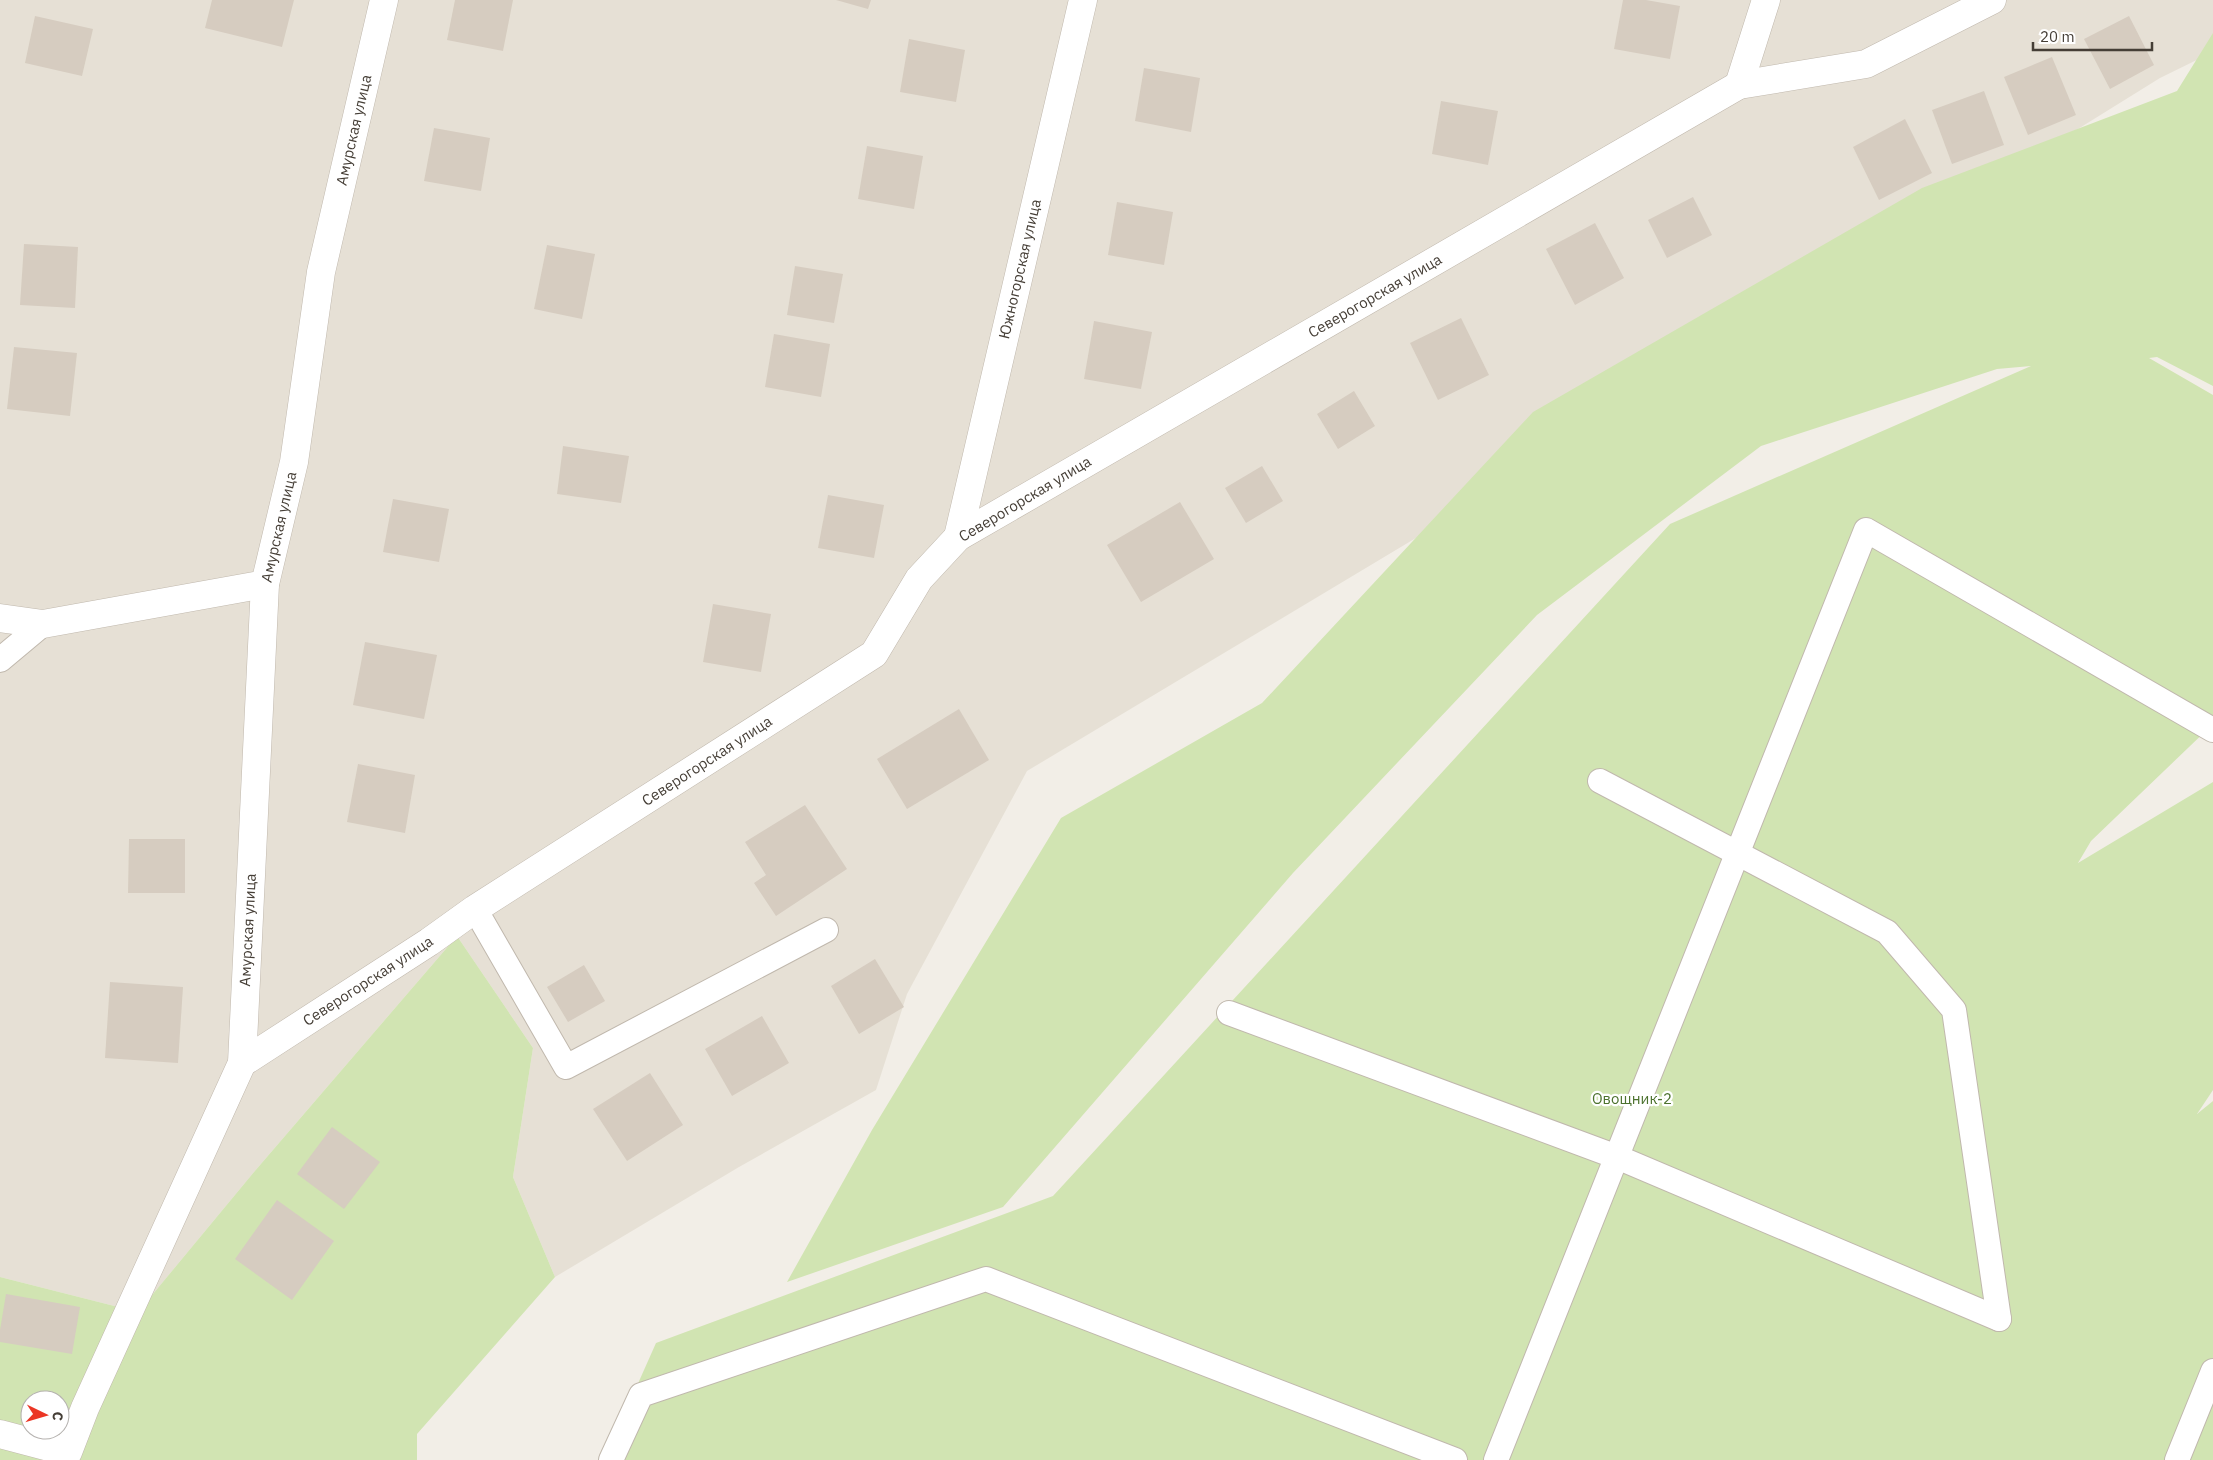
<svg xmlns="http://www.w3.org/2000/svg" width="2213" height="1460" viewBox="0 0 2213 1460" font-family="'IBM Plex Sans',sans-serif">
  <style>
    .residential { fill: #e6e0d5 }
    .green { fill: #d1e4b2; fill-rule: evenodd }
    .building { fill: #d6ccc0 }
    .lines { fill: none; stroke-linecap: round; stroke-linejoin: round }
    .lane-casing { stroke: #c0b8ad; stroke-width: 26 }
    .street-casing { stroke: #c0b8ad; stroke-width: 29 }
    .lane { stroke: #fff; stroke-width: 24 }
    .street { stroke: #fff; stroke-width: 28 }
    .labels { text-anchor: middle; stroke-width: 4.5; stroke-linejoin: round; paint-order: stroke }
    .street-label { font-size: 15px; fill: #453e36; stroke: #fff }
    .park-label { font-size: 15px; fill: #4c722e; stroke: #fff }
  </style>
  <rect width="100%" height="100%" fill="#f2eee7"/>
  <polygon class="residential" points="0,0 2213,0 2213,52 2160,78 1516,478 1027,771 907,994 876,1090 739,1167 555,1277 513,1177 533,1048 457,936 254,1172 138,1312 0,1277"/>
  <g class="green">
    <polygon points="2213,33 2213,386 2157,357 2149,358 2213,395 2213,724 2091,841 2078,863 2213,782 2213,1090 2197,1114 2213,1101 2213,1460 604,1460 656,1343 1053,1196 1670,524 2031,366 1997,369 1761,446 1537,615 1293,873 1003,1207 787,1282 872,1130 1061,818 1262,703 1533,412 1922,188 2177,91"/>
    <path d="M457,936L533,1048L513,1177L555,1277L417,1434V1460H0V1277L138,1312L254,1172ZM30,1400H60V1430H30Z"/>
  </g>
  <g class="building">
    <polygon points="212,0 294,0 282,47 205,28"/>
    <polygon points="455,0 513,0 503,51 447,40"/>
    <polygon points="836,0 871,0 868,9"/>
    <polygon points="1623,0 1646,0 1680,6 1670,59 1614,49"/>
    <polygon points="35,16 93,29 82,76 25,63"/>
    <polygon points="2129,16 2154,65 2110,89 2084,39"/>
    <polygon points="909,39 965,50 956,102 900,92"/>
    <polygon points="2052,57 2076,115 2028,135 2004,77"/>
    <polygon points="1144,68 1200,78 1191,132 1135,121"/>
    <polygon points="1984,91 2004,145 1952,164 1932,110"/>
    <polygon points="1441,101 1498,111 1488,165 1432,154"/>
    <polygon points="1905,119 1932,173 1879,200 1853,147"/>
    <polygon points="434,128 490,138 481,191 424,181"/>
    <polygon points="867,146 923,156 914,209 858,199"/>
    <polygon points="1693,197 1712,235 1667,258 1648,220"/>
    <polygon points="1117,202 1173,212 1164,265 1108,255"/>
    <polygon points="1595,223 1624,278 1575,305 1546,249"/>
    <polygon points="24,244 78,247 75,308 20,305"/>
    <polygon points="547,245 595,254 582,319 534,309"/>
    <polygon points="795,266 843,274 834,323 787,315"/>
    <polygon points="1461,318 1489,375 1438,400 1410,343"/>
    <polygon points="1094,321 1152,332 1141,389 1084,379"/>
    <polygon points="774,334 830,344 821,397 765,387"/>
    <polygon points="14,347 77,353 70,416 7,409"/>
    <polygon points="1354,391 1375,426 1338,449 1317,414"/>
    <polygon points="563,446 629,456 621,503 557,494"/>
    <polygon points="1262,466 1283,501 1246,523 1225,488"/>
    <polygon points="828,495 884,505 874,558 818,548"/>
    <polygon points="393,499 449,509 439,562 383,552"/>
    <polygon points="1180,502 1214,559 1141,602 1107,545"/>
    <polygon points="713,604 771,614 761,672 703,662"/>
    <polygon points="365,642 437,655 424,719 353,705"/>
    <polygon points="959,709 989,760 907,809 877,759"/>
    <polygon points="358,764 415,775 405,833 347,822"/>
    <polygon points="805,805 847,869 776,916 754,883 766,875 745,842"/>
    <polygon points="129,839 185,839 185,893 128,893"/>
    <polygon points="875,959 904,1007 859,1034 831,986"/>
    <polygon points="584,965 605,1001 568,1022 547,987"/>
    <polygon points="110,982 183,987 178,1063 105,1058"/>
    <polygon points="762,1016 789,1063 732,1096 705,1049"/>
    <polygon points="650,1073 683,1125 627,1161 593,1109"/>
    <polygon points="332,1127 380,1162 344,1209 297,1174"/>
    <polygon points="277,1200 334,1241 292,1300 235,1259"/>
    <polygon points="6,1294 80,1307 72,1354 0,1342 0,1330"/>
  </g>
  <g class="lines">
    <g class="lane-casing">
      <g id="lane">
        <polyline points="0,660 43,624"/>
        <polyline points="1600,781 1887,932 1954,1010 1999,1319"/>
        <polyline points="475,909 566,1067 826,930"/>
        <polyline points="1229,1013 1617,1157 1999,1319"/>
        <polyline points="611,1460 641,1395 986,1279 1455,1460"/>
        <polyline points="1496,1460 1866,530 2213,730"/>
        <polyline points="2177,1460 2213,1371"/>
      </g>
    </g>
    <g class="street-casing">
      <g id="street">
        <polyline points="1739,85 1766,0"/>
        <polyline points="958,537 1083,0"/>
        <polyline points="0,618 43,624 265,584"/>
        <polyline points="242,1063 429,942 475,909 874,654 919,579 958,537 1739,85 1866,64 1992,0"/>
        <polyline points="0,1434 68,1452 85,1408 242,1063 265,584 294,462 321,272 384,0"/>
      </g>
    </g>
    <use href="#lane" class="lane"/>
    <use href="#street" class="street"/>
  </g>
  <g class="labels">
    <g class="street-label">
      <text transform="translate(354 130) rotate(-77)" y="5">Амурская улица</text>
      <text transform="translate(1020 269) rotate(-77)" y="5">Южногорская улица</text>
      <text transform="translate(1375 296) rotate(-30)" y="5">Северогорская улица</text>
      <text transform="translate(1025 499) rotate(-31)" y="5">Северогорская улица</text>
      <text transform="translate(279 527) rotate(-77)" y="5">Амурская улица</text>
      <text transform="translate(707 761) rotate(-33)" y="5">Северогорская улица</text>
      <text transform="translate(248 930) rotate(-87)" y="5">Амурская улица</text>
      <text transform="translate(368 981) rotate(-33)" y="5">Северогорская улица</text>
    </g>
    <g class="park-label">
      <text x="1632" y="1104">Овощник-2</text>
    </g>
  </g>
  <g transform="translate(45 1415) rotate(95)"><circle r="24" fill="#ffffff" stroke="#b5b2af"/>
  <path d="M0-4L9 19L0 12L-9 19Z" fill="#eb3625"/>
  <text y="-8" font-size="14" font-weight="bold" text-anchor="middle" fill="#453e36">С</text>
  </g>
  <path d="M2033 42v8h119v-8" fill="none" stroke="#453e36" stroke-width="2.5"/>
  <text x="2040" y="42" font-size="15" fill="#453e36" stroke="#ffffff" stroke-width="4" paint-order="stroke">20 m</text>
</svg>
